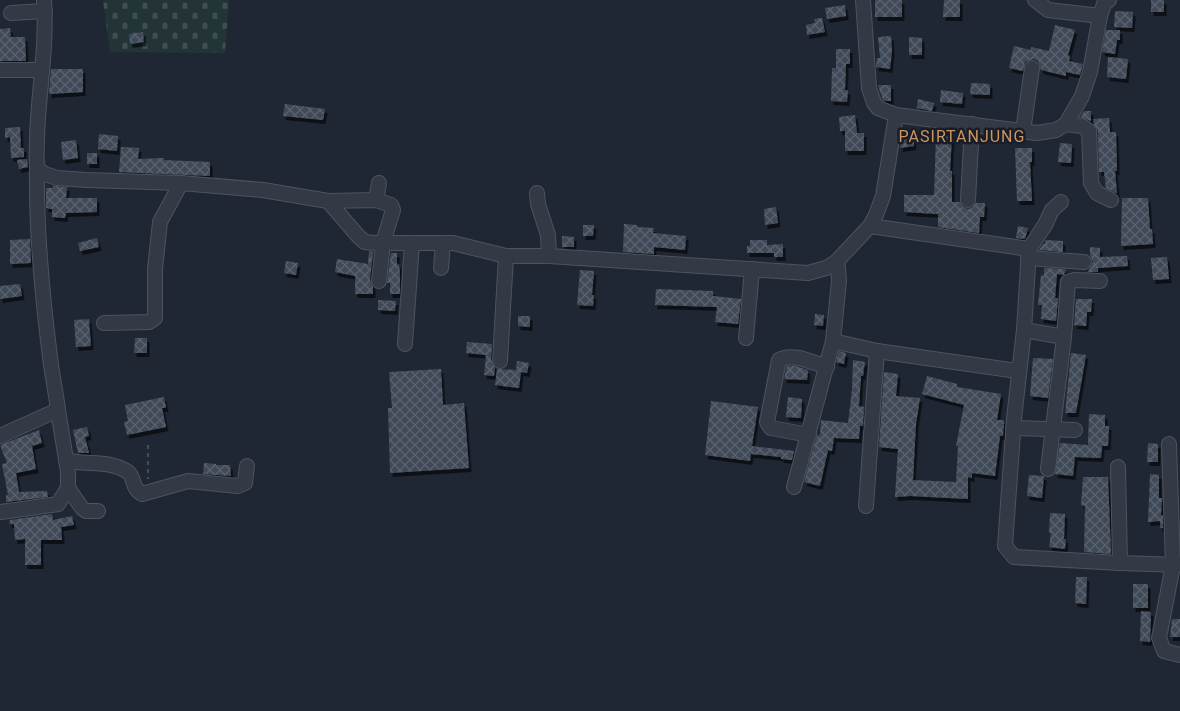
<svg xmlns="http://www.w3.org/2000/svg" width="1180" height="711" viewBox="0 0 1180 711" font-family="Roboto,sans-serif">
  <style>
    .cemetery { fill: url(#cemetery-stones) }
    .building { fill: url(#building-cross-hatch); filter: url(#shadow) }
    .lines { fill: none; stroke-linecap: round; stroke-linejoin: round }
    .minor-casing { stroke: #4d5460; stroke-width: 16 }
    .path { stroke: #3f4f53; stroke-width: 2; stroke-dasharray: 4 4; stroke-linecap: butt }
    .minor { stroke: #333945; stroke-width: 14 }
    .labels { text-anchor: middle; stroke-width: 5; stroke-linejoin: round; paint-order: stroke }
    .quarter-label { font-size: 16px; letter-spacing: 1px; fill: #cd945d; stroke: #181e29 }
  </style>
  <defs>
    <pattern id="cemetery-stones" width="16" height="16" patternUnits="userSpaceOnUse" patternTransform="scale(1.25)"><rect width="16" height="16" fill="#223436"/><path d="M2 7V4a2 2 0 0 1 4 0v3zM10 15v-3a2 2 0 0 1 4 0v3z" fill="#3f4f51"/></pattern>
    <pattern id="building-cross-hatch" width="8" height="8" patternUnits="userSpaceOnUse" patternTransform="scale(1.25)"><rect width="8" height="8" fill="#414a59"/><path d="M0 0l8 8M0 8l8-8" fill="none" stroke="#5a626f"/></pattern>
    <filter id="shadow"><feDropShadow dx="2.5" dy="4" stdDeviation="0" flood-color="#0009"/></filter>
  </defs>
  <rect width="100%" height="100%" fill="#202734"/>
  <polygon class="cemetery" points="103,0 229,0 225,53 110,52"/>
  <g class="building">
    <rect x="875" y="0" width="27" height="17"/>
    <polygon points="944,0 960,0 960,17 943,17"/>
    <rect x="1151" y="0" width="13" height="12"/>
    <polygon points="845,5 846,16 827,19 825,8"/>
    <polygon points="1115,11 1133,12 1132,28 1114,27"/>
    <polygon points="822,18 825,32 807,35 806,25 815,23 814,19"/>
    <polygon points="1055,25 1075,30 1068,55 1070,56 1069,61 1083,64 1080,75 1066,72 1066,76 1041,70 1038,61 1033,59 1025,62 1023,71 1009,68 1014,46 1031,50 1031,47 1049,51"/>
    <polygon points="10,28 11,37 25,37 26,61 0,61 0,29"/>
    <polygon points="1106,30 1120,30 1120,40 1117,40 1115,54 1102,52"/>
    <polygon points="143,32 144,42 130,44 129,34"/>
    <polygon points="891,36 892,51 890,69 876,67 877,58 880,58 878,37"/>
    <polygon points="909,37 922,38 922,55 909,55"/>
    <polygon points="836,49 850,49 850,64 846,64 845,90 848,90 847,102 831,101 832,68 836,68"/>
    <polygon points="1108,57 1128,59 1126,79 1107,77"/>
    <polygon points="51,69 83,69 83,92 49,94"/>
    <polygon points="971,83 990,84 990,95 970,94"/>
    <polygon points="878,85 891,85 891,101 883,101"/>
    <polygon points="941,90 963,93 962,104 940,102"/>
    <polygon points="918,99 934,103 932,111 917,108"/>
    <polygon points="285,104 325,109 323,120 283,116"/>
    <polygon points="1084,111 1091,111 1091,121 1080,117"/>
    <polygon points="855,115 857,133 864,133 864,151 845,151 845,131 840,131 839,117"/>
    <polygon points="1109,118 1110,132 1116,132 1117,171 1115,171 1117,193 1116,193 1106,188 1104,172 1099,172 1098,131 1094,124 1093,119"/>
    <polygon points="20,127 21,148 24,148 24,157 11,158 10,137 5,138 5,128"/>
    <polygon points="913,132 914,146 900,148 902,133"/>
    <polygon points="99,134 118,136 117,151 98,149"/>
    <polygon points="936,135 952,136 950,171 952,171 952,202 960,202 963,207 968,209 972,208 976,203 985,203 984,217 980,217 979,233 938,227 938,214 904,212 904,195 934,195"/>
    <polygon points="76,140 78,158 63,160 61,142"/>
    <polygon points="1060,143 1072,144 1071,163 1058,162"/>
    <polygon points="121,147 139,148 138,159 164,158 164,160 210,162 210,176 119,172"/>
    <polygon points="1015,148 1032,148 1032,162 1030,162 1032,201 1017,201"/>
    <rect x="87" y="153" width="10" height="11"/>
    <polygon points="27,159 28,167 19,169 17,160"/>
    <polygon points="53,186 67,187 66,198 97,198 97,212 66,213 65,218 52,217 52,209 46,208 46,188 53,188"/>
    <polygon points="1122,198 1148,198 1150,229 1152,229 1153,244 1121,246"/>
    <polygon points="776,207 778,223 765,225 764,209"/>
    <polygon points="624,224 637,225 637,227 654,228 653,233 686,236 685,250 654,247 654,254 623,252"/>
    <polygon points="583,225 594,225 593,236 583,236"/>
    <polygon points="1018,226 1028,228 1025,239 1016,238"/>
    <polygon points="562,236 574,237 574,247 562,247"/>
    <polygon points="97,238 99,247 80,251 78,243"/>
    <polygon points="30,239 31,263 10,264 10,240"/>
    <polygon points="750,240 767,240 767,245 783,244 783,257 774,257 774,253 747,253 747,246 750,246"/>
    <polygon points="1045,240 1063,241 1063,252 1039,250 1043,244 1045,244"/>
    <polygon points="1090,247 1100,248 1100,257 1127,256 1128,266 1098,268 1098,272 1088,272 1093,262 1090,255"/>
    <polygon points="369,251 373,252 370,280 373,287 373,294 355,294 355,276 335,272 337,259 368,264"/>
    <polygon points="391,253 397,253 397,265 399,264 400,274 400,294 390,294 390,283 387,283"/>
    <polygon points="1167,257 1169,279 1153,280 1151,258"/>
    <polygon points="286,261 298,263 296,275 284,273"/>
    <polygon points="1044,268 1066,269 1064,275 1057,274 1055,298 1058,298 1056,321 1041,319 1042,305 1038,305 1041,275 1044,276"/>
    <polygon points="580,270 594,271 592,295 594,295 593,306 577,305"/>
    <polygon points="20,284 22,296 0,299 0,286"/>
    <polygon points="656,289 713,291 713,296 741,299 738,324 715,322 717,307 655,305"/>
    <polygon points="1076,299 1092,299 1091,312 1087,312 1086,326 1074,325"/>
    <polygon points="378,300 396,301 395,311 378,310"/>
    <polygon points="815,314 824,315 823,326 814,325"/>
    <polygon points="518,316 530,316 530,327 518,326"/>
    <polygon points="89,319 91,346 76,347 74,320"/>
    <polygon points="135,338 147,338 147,353 134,353"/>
    <polygon points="467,342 492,344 491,360 495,368 494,376 484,375 486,355 466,353"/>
    <polygon points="839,351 846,353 844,364 836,362"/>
    <polygon points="1071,353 1086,355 1076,413 1065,413"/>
    <polygon points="1033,358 1053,359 1048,398 1030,396"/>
    <polygon points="853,360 865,362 863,376 861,376 859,406 864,407 863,426 860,426 859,439 834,438 832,451 828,450 820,486 804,482 815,441 818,435 820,435 821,420 848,423 852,390"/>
    <polygon points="517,361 529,363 527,373 521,372 519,388 495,385 497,369 516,370"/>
    <polygon points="787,366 795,366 808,370 807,380 784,379"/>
    <polygon points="441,369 443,405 464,403 469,468 390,473 388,408 392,408 389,372"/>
    <polygon points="884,372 898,374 896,396 920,398 916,424 913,480 956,482 958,446 956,446 964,405 922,394 927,376 957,384 957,387 1001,394 997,420 1004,420 1003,436 1000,436 995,476 972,473 972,478 968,477 968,499 911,496 895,497 898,449 879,447"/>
    <polygon points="164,397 166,408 162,408 166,427 127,435 124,422 128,421 125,405"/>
    <polygon points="788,397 802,399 801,418 786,417"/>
    <polygon points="711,401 758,407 752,446 794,451 792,460 781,459 781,457 751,454 750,461 705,455"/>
    <polygon points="1089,414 1105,415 1105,426 1109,426 1108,446 1102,446 1101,458 1075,457 1073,476 1055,474 1060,443 1088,445"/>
    <polygon points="87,427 89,436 85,437 89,453 78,453 73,430"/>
    <polygon points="39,430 42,443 32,446 36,469 16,473 19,492 47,491 48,497 6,502 6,495 8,495 2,464 7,463 0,445"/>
    <polygon points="1148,443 1158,444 1158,462 1147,462"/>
    <polygon points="204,463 216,464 216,465 230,465 231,476 203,474"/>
    <polygon points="1150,474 1159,475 1159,498 1162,498 1161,515 1163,515 1163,528 1160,528 1160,521 1148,522"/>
    <polygon points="1029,475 1044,476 1042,498 1027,496"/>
    <polygon points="1083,477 1108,477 1111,554 1084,552 1085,506 1081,505"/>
    <polygon points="1050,513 1065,514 1064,539 1066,539 1065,549 1049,547 1051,533 1049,533"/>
    <polygon points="52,514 53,520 72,516 74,525 61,527 62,540 41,540 41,565 25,565 25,539 15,540 14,524 9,524 10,520"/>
    <polygon points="1076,577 1087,577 1086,604 1075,603"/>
    <rect x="1133" y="584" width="15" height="24"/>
    <polygon points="1141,611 1151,612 1150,642 1140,641"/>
    <polygon points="1172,619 1180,619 1180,637 1170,637"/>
  </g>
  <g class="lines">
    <g class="minor-casing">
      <g id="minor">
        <path d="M44,0C48,56 34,112 37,169L45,174L57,178L86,180L181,183L263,190L328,201L359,237L365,242L375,243H453L506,256H549L808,273L826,268L836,262L870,226L876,215L883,196L896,115L1037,133L1056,130L1066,124L1082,96L1090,72L1100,16L1104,4L1109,0"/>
        <polyline points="863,0 869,88 874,103 878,108 896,115"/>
        <polyline points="1035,0 1048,10 1100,16"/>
        <polyline points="11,13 45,11"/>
        <polyline points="0,70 42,70"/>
        <polyline points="1066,124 1082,126 1089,131 1091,183 1097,193 1111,200"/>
        <polyline points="1023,131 1032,68"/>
        <path d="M37,169C36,232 42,294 50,357C52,375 56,392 58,410"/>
        <polyline points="537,193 538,204 548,235 549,256"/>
        <polyline points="376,200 379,183"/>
        <polyline points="968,200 972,124"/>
        <polyline points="328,201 376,200 391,205 393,210 383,243 379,281"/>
        <polyline points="1061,202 1052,210 1045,225 1029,249 1024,330 1014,419 1005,546 1014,557 1120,563 1180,565"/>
        <polyline points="870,226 1029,249"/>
        <polyline points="1028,258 1084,262"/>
        <polyline points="441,268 443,243"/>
        <polyline points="104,323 149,322 155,318 155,269 160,222 181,183"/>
        <polyline points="1024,330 1064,337 1048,469"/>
        <polyline points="1064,337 1068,282 1075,280 1100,281"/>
        <polyline points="746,338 752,269"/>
        <polyline points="833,341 877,351 1018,371"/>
        <polyline points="405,344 412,243"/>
        <polyline points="500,361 506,256"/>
        <polyline points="1013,428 1075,430"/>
        <path d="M809,435L771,428L767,422L779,360C793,352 813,363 827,367"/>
        <polyline points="0,436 58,410 68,472 68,488 82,508 86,511 98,511"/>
        <polyline points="1169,444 1173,565 1159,638 1164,651 1180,655"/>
        <path d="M66,460C87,466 109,459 128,472C135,477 131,488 142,494L188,481L238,486L245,483L247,466"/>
        <polyline points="1118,467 1120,563"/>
        <polyline points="794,487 833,341 839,281 838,267 836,262"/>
        <polyline points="866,506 877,351"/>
        <polyline points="1,512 58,504 68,488"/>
      </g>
    </g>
    <polyline class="path" points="148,445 148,479"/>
    <use href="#minor" class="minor"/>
  </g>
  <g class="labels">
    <g class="quarter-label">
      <text x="962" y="142">PASIRTANJUNG</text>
    </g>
  </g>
</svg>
